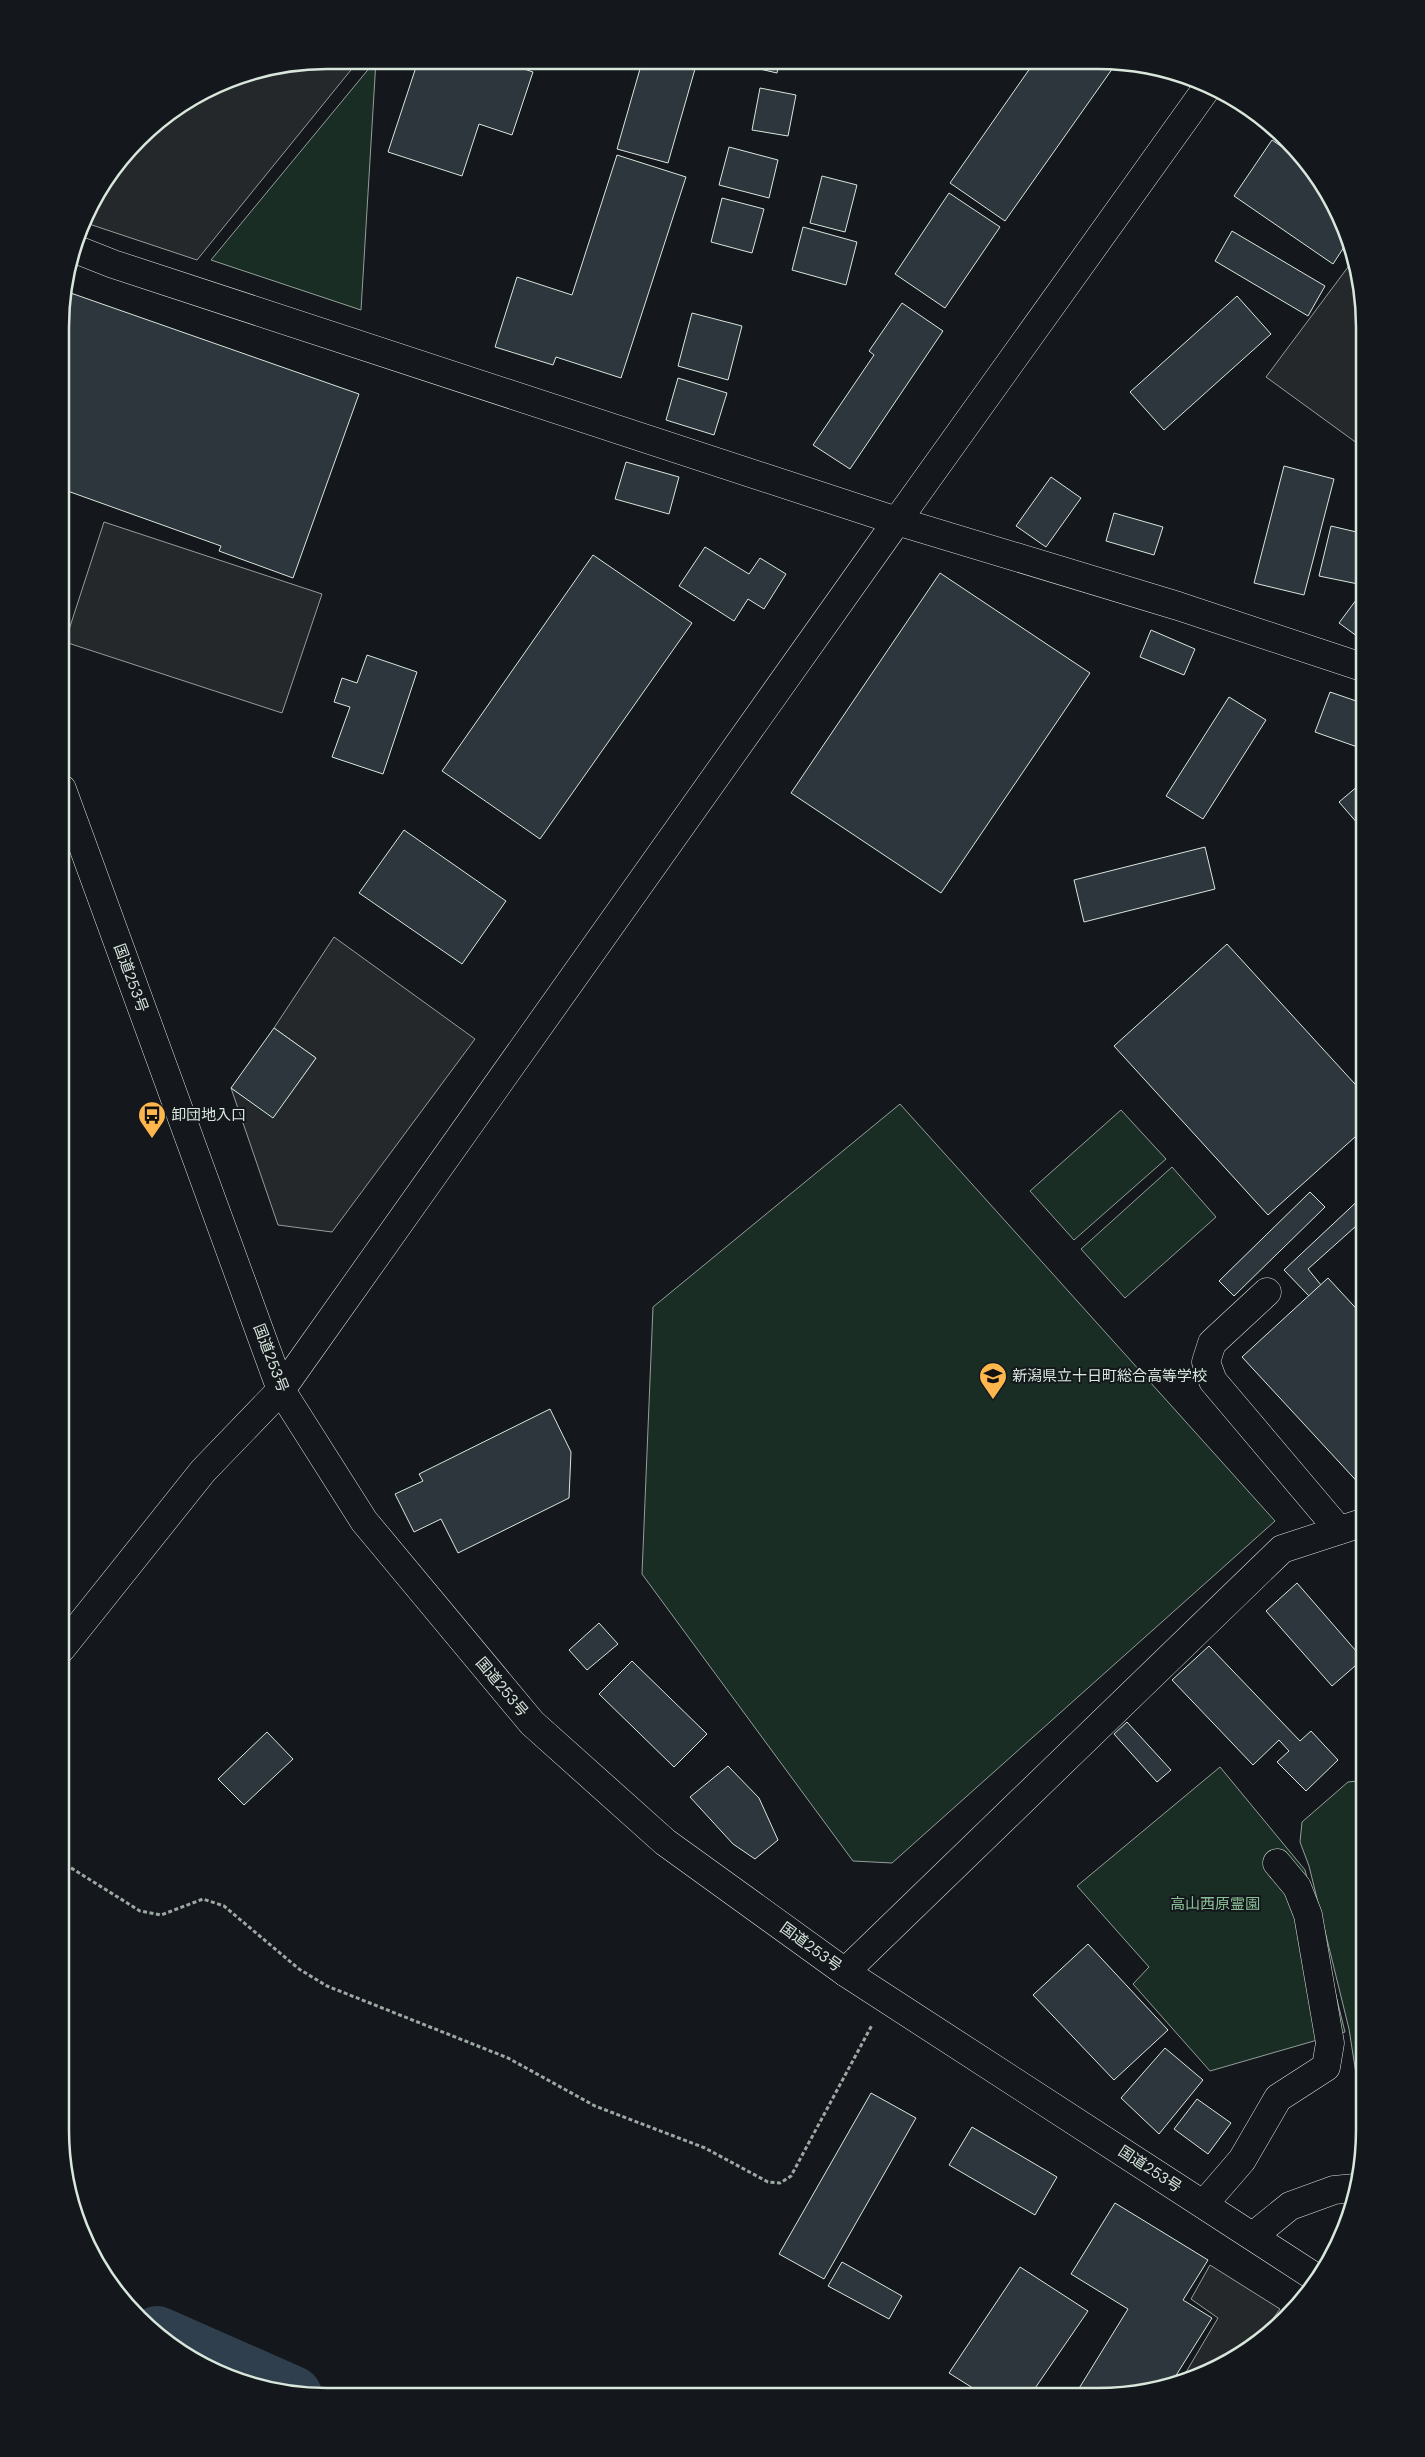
<svg xmlns="http://www.w3.org/2000/svg" width="1425" height="2457" viewBox="0 0 1425 2457" font-family="'DM Sans','Noto Sans JP',sans-serif">
  <style>
    .green { fill: #1a2d24; stroke: #939e99 }
    .parking { fill: #24282b; stroke: #939e99 }
    .lines { fill: none; stroke-linecap: round; stroke-linejoin: round }
    .river { stroke: #2f3f4d; stroke-width: 58 }
    .building { fill: #2c363c; stroke: #d8e6dc }
    .minor-casing { stroke: #d8e6dc; stroke-width: 29 }
    .highway-casing { stroke: #d8e6dc; stroke-width: 29 }
    .path { stroke: #9da8a2; stroke-width: 3; stroke-dasharray: 4 2.5; stroke-linecap: butt }
    .minor { stroke: #14181c; stroke-width: 28 }
    .highway { stroke: #14181c; stroke-width: 28 }
    .labels { text-anchor: middle; stroke-width: 4; stroke-linejoin: round; paint-order: stroke }
    .street-label { font-size: 15px; fill: #d8e6dc; stroke: #14181c }
    .poi-label { font-size: 15px; fill: #d8e6dc; stroke: #14181c; text-anchor: start }
    .park-label { font-size: 15px; fill: #8ac095; stroke: #14181c }
    .rim { fill: none; stroke: #d8e6dc; stroke-width: 2.5 }
  </style>
  <rect width="100%" height="100%" fill="#14181c"/>
  <g class="green">
    <polygon points="376,60 361,310 211,260"/>
    <polygon points="900,1104 1275,1521 892,1863 853,1861 642,1574 653,1307"/>
    <polygon points="1121,1110 1166,1159 1074,1240 1030,1191"/>
    <polygon points="1172,1167 1216,1217 1125,1298 1081,1249"/>
    <polygon points="1220,1767 1305,1870 1345,2032 1210,2071 1133,1984 1149,1967 1077,1886"/>
    <polygon points="1365,1780 1364,2089 1357,2080 1349,2029 1309,1866 1300,1842 1302,1822 1348,1782"/>
  </g>
  <g class="parking">
    <polygon points="326,60 359,60 197,260 83,222 88,208 150,126 225,80"/>
    <polygon points="1354,259 1365,326 1365,449 1266,377"/>
    <polygon points="104,522 322,594 282,713 65,642"/>
    <polygon points="334,937 475,1039 332,1232 278,1225 231,1088 273,1117 316,1058 274,1028"/>
    <polygon points="1210,2265 1280,2309 1253,2346 1179,2384 1218,2318 1191,2299"/>
  </g>
  <g class="lines">
    <polyline class="river" points="157,2335 293,2395"/>
  </g>
  <g class="building">
    <polygon points="418,61 501,61 533,72 512,135 479,124 462,176 388,152"/>
    <polygon points="642,62 697,62 668,163 617,149"/>
    <polygon points="752,63 779,63 777,73 751,67"/>
    <polygon points="1033,64 1115,65 1005,221 950,183"/>
    <polygon points="760,88 796,95 788,136 752,130"/>
    <polygon points="1272,140 1308,165 1320,178 1350,238 1333,264 1234,196"/>
    <polygon points="729,147 778,160 769,198 719,185"/>
    <polygon points="617,155 686,177 621,378 556,357 553,365 495,347 517,277 572,295"/>
    <polygon points="822,176 857,185 845,232 810,223"/>
    <polygon points="949,193 1000,227 945,308 895,274"/>
    <polygon points="722,198 764,209 752,253 711,242"/>
    <polygon points="803,227 857,242 846,285 792,270"/>
    <polygon points="1232,231 1325,286 1308,316 1215,261"/>
    <polygon points="65,291 359,394 293,578 219,551 221,546 62,489 62,299"/>
    <polygon points="1237,296 1271,334 1164,430 1130,392"/>
    <polygon points="902,303 943,331 850,469 813,445 874,355 869,351"/>
    <polygon points="692,313 742,326 728,380 678,366"/>
    <polygon points="678,378 727,393 714,435 666,420"/>
    <polygon points="626,462 679,477 669,514 615,499"/>
    <polygon points="1284,466 1334,479 1304,595 1254,583"/>
    <polygon points="1051,477 1081,498 1046,547 1016,526"/>
    <polygon points="1114,513 1163,527 1154,555 1106,541"/>
    <polygon points="1331,526 1365,534 1365,549 1358,584 1319,576"/>
    <polygon points="705,547 749,574 760,558 786,574 764,609 748,599 734,621 679,586"/>
    <polygon points="593,555 692,623 540,839 442,771"/>
    <polygon points="940,573 1090,673 941,893 791,793"/>
    <polygon points="1365,588 1365,642 1339,623"/>
    <polygon points="1151,630 1195,649 1184,675 1140,657"/>
    <polygon points="367,655 417,672 383,774 332,757 350,707 334,702 342,678 357,683"/>
    <polygon points="1330,692 1365,704 1363,749 1315,732"/>
    <polygon points="1229,697 1266,720 1203,819 1166,796"/>
    <polygon points="1365,780 1365,832 1339,802"/>
    <polygon points="404,830 506,901 462,964 359,893"/>
    <polygon points="1205,847 1215,889 1084,922 1074,880"/>
    <polygon points="1227,944 1365,1095 1365,1128 1268,1215 1114,1046"/>
    <polygon points="274,1028 316,1058 273,1118 231,1088"/>
    <polygon points="1310,1192 1325,1207 1234,1296 1219,1281"/>
    <polygon points="1365,1194 1365,1218 1308,1269 1321,1285 1309,1296 1284,1270"/>
    <polygon points="1328,1278 1365,1318 1364,1489 1242,1357"/>
    <polygon points="550,1409 571,1452 569,1498 458,1553 441,1519 414,1532 395,1494 423,1481 419,1474"/>
    <polygon points="1297,1583 1363,1659 1332,1686 1266,1611"/>
    <polygon points="599,1623 618,1644 587,1670 569,1650"/>
    <polygon points="1209,1646 1300,1741 1311,1731 1338,1760 1306,1791 1277,1762 1289,1751 1279,1740 1253,1765 1172,1680"/>
    <polygon points="632,1661 707,1734 674,1767 599,1694"/>
    <polygon points="1127,1722 1171,1770 1157,1782 1114,1734"/>
    <polygon points="267,1732 293,1759 244,1805 218,1779"/>
    <polygon points="728,1766 759,1798 778,1840 755,1859 733,1844 690,1797"/>
    <polygon points="1088,1944 1168,2030 1114,2080 1033,1995"/>
    <polygon points="1165,2048 1203,2080 1159,2134 1121,2098"/>
    <polygon points="871,2093 916,2118 824,2279 779,2254"/>
    <polygon points="1197,2099 1231,2123 1208,2154 1174,2129"/>
    <polygon points="972,2127 1057,2177 1035,2215 949,2165"/>
    <polygon points="1115,2203 1208,2260 1183,2300 1212,2318 1170,2385 1089,2397 1078,2390 1128,2309 1071,2274"/>
    <polygon points="842,2262 902,2296 889,2319 828,2286"/>
    <polygon points="1020,2267 1088,2311 1029,2397 987,2397 949,2373"/>
  </g>
  <g class="lines">
    <g class="minor-casing">
      <g id="minor">
        <polyline points="75,249 113,264 897,521 1178,606 1365,668"/>
        <polyline points="1267,1292 1212,1343 1206,1362 1213,1381 1339,1530"/>
        <polyline points="61,1649 203,1471 281,1390 897,521 1209,85"/>
        <polyline points="845,1972 1282,1549 1365,1522"/>
        <polyline points="1204,2204 1242,2160 1278,2098 1326,2067 1330,2043 1308,1915 1297,1887 1277,1863"/>
        <polyline points="1253,2236 1290,2206 1334,2190 1355,2188"/>
      </g>
    </g>
    <g class="highway-casing">
      <polyline id="highway" points="62,789 281,1390 364,1521 532,1723 665,1842 845,1972 1318,2279"/>
    </g>
    <polyline class="path" points="60,1861 140,1911 161,1915 203,1899 224,1906 299,1969 327,1986 508,2058 595,2106 705,2148 768,2182 780,2183 791,2176 872,2025"/>
    <use href="#minor" class="minor"/>
    <use href="#highway" class="highway"/>
  </g>
  <defs>
    <g id="bus-pin" transform="scale(1.4375)"><path d="M0 17L-7.5 6A9.5 9.5 0 1 1 7.5 6Z" fill="#ffb74d" stroke="#14181c"/><path d="M-5-6H5V4H4V6H2V4H-2V6H-4V4H-5ZM-3.5-4V0h7V-4ZM-3.5 1.2v1.5H-2V1.2ZM2 1.2v1.5H3.5V1.2Z" fill="#111"/></g>
    <g id="school-pin" transform="scale(1.4375)"><path d="M0 17L-7.5 6A9.5 9.5 0 1 1 7.5 6Z" fill="#ffb74d" stroke="#14181c"/><path d="M0-5L7-2L0 1L-7-2ZM-4 1L0 2.5L4 1V4Q0 6-4 4Z" fill="#111"/></g>
  </defs>
  <g fill-rule="evenodd">
    <use href="#bus-pin" x="152" y="1115"/>
    <use href="#school-pin" x="993" y="1376"/>
  </g>
  <g class="labels">
    <g class="street-label">
      <text transform="translate(131 978) rotate(70)" y="5">国道253号</text>
      <text transform="translate(271 1358) rotate(69)" y="5">国道253号</text>
      <text transform="translate(502 1687) rotate(50)" y="5">国道253号</text>
      <text transform="translate(811 1947) rotate(36)" y="5">国道253号</text>
      <text transform="translate(1150 2169) rotate(33)" y="5">国道253号</text>
    </g>
    <g class="poi-label">
      <text x="171" y="1120">卸団地入口</text>
      <text x="1012" y="1381">新潟県立十日町総合高等学校</text>
    </g>
    <g class="park-label">
      <text x="1215" y="1909">高山西原霊園</text>
    </g>
  </g>
  <path d="M0 0H1425V2457H0ZM327 69H1098A258 258 0 0 1 1356 327V2130A258 258 0 0 1 1098 2388H327A258 258 0 0 1 69 2130V327A258 258 0 0 1 327 69Z" fill="#14181c" fill-rule="evenodd"/>
  <path class="rim" d="M327 69H1098A258 258 0 0 1 1356 327V2130A258 258 0 0 1 1098 2388H327A258 258 0 0 1 69 2130V327A258 258 0 0 1 327 69Z"/>
</svg>
